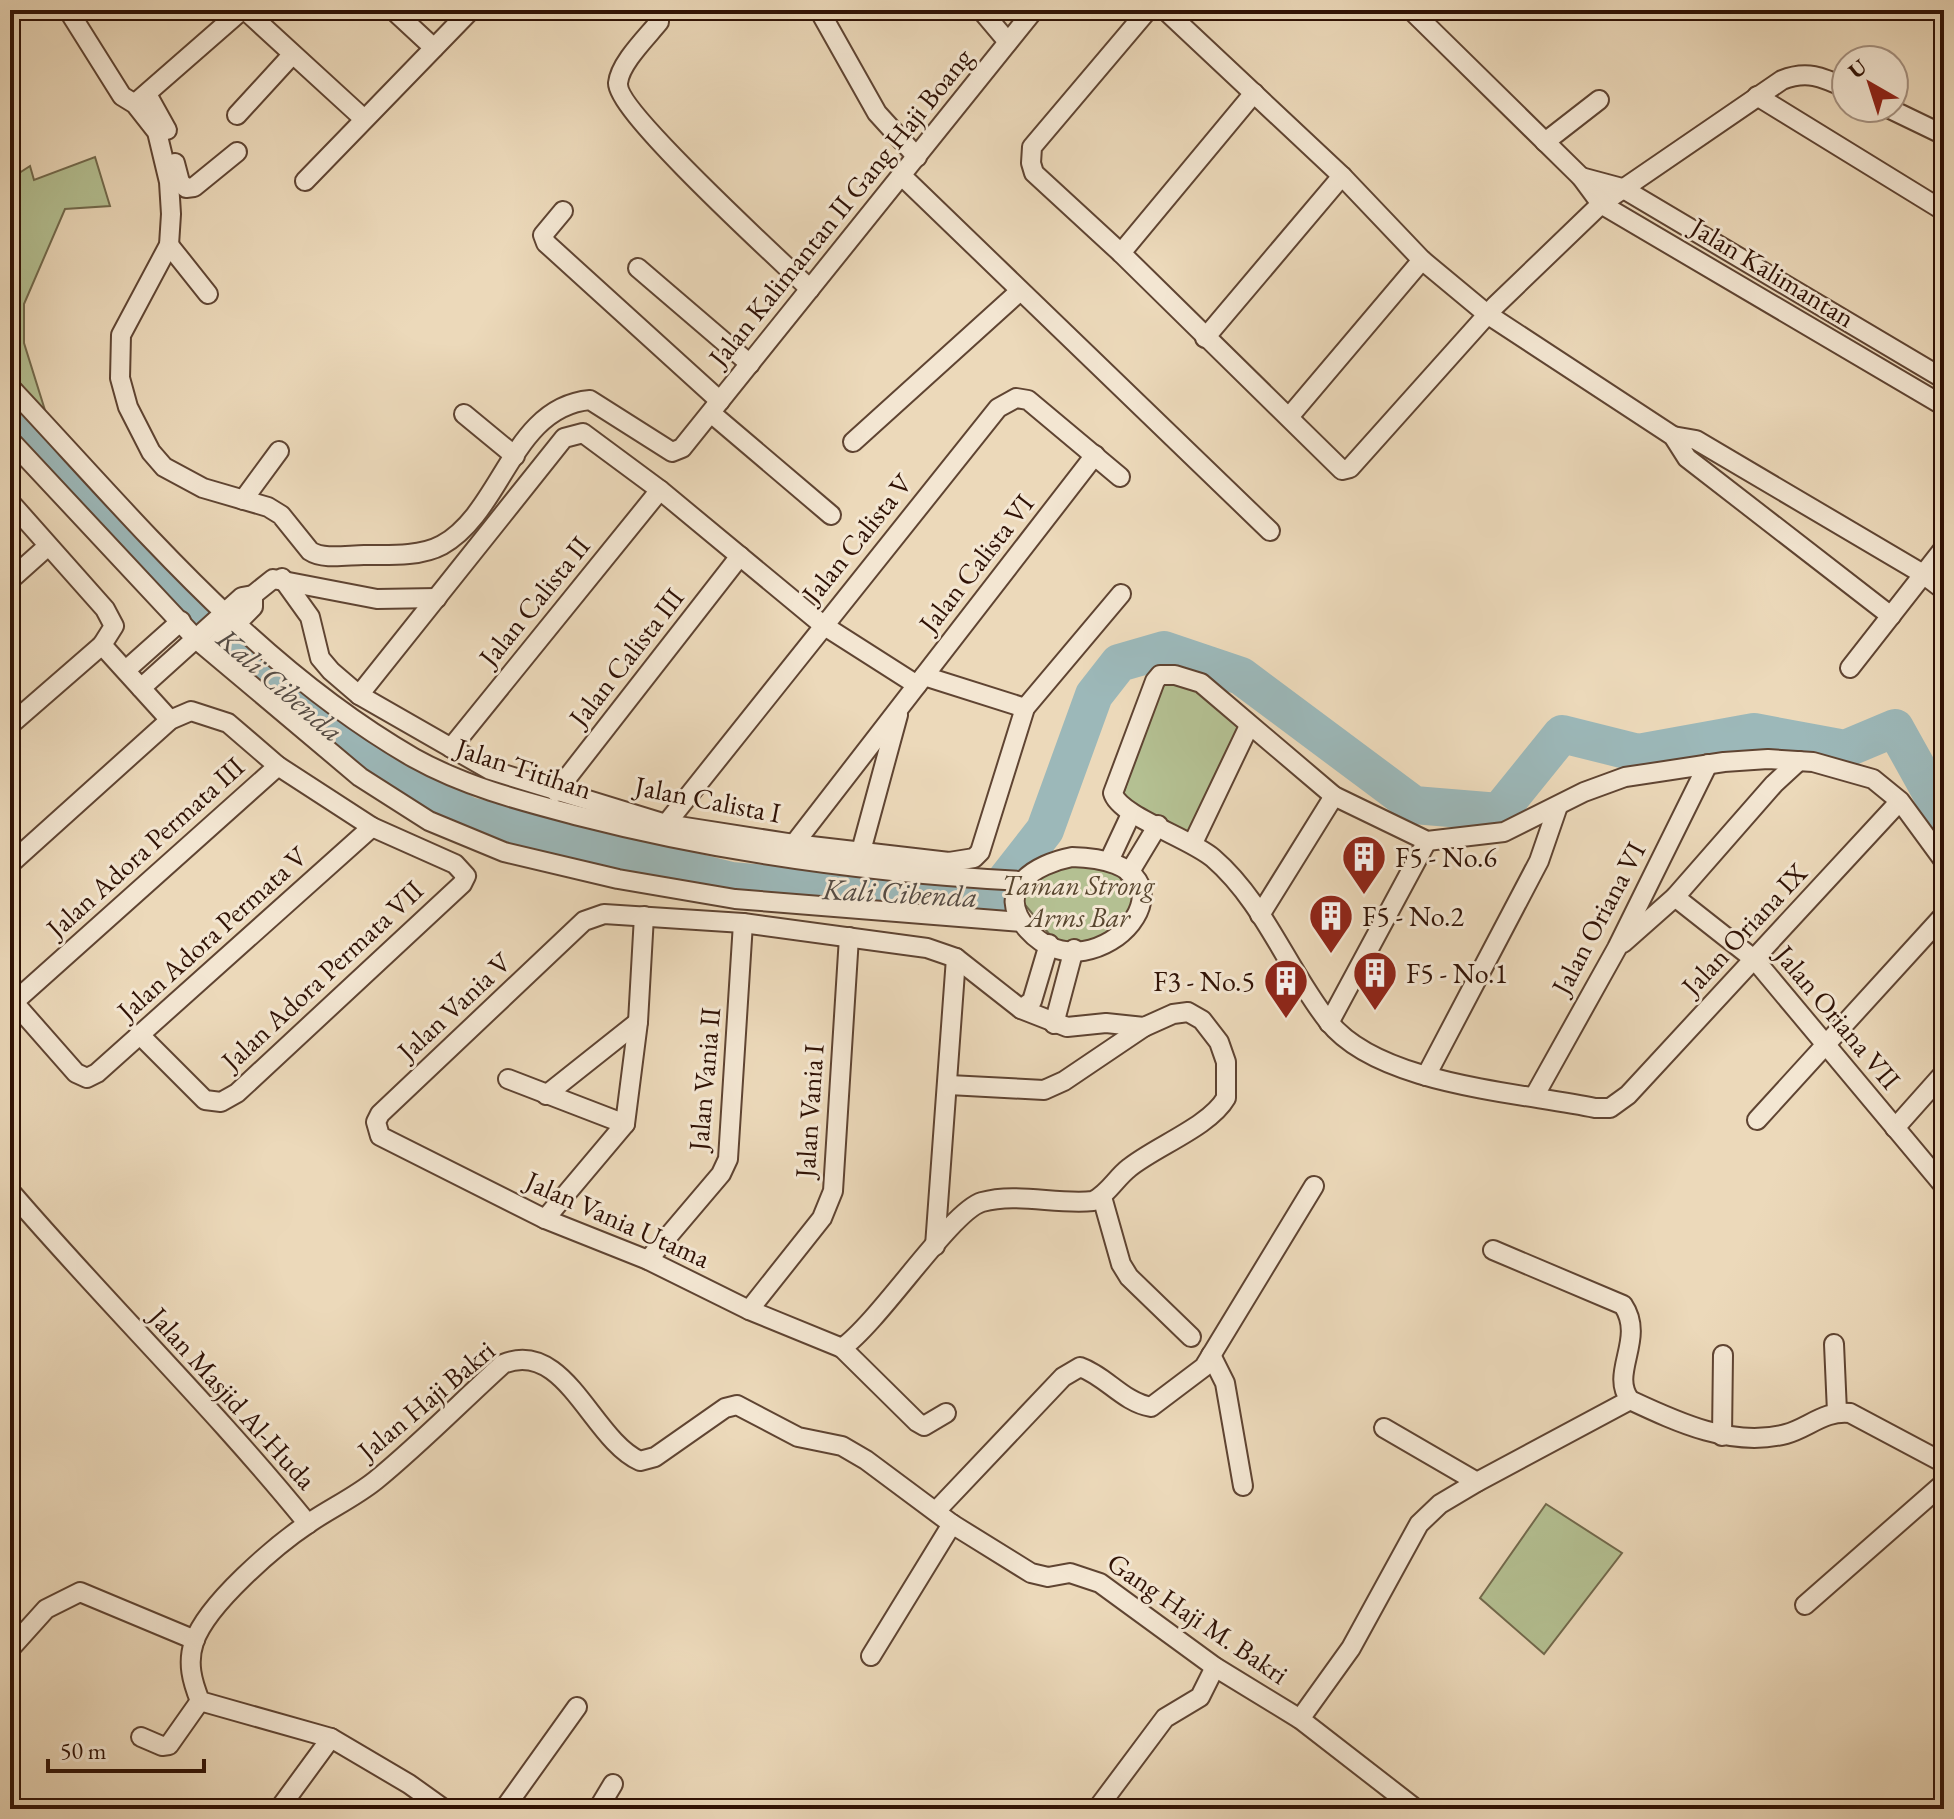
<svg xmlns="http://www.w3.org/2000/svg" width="1954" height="1819" viewBox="0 0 1954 1819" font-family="'EB Garamond',serif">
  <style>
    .green { fill: #b4c092; stroke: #72694c; stroke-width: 2 }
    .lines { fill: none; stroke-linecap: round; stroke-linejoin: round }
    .river { stroke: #9cb8b9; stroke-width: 38 }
    .street-casing { stroke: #5f4432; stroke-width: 22 }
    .street { stroke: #f3e6d2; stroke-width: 18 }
    .labels { text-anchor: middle; stroke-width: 6; stroke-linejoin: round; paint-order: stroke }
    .street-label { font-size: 28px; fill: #301205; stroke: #f3e6d2 }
    .poi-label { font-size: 28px; fill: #301205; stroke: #f3e6d2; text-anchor: start }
    .park-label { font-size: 28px; font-style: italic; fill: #58462f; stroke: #f3e6d2 }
    .water-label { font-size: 30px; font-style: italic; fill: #564c44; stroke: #f3e6d2 }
  </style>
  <rect width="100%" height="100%" fill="#ecd9ba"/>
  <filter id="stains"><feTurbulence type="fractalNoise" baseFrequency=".0025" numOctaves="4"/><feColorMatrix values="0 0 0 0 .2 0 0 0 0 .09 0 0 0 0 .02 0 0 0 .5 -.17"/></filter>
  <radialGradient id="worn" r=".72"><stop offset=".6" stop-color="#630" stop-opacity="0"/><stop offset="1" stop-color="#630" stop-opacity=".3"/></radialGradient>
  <g class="green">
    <polygon points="95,157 110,206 65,209 24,304 24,343 49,423 10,369 10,179 30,166 34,180"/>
    <polygon points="1161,678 1200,686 1245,727 1191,838 1166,820 1121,801"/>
    <polygon points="1109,861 1142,901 1126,933 1060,947 1016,894 1037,867"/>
    <polygon points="1546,1504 1622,1553 1544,1654 1480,1598"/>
  </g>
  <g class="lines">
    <polyline class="river" points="10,423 196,612 375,767 469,816 731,881 988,903 1045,830 1094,695 1119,663 1164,650 1241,676 1414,805 1499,812 1562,734 1638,753 1754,732 1845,749 1895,728 1944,816"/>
    <g class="street-casing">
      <g id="street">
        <path d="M68,10L122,96L135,104L157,132L169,182L171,214L169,245L121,335L120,378L128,407L151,452L164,467L203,488L268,507L281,515L310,551C323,560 348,555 364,555C388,555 420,557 442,545C503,511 512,407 590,400L672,452L682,448L1034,10"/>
        <polyline points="245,10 364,119"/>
        <polyline points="393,10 434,48"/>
        <polyline points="819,10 877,113 917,157"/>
        <polyline points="981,10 1008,42"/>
        <path d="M1148,10L1032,147L1031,163L1034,173L1121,253L1342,470L1350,468L1495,306L1601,204L1782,80C1807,70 1822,77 1846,88"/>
        <polyline points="1165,10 1342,176 1422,260 1487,314 1673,436 1687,458 1891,616"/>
        <polyline points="1411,10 1581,177 1601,204 1944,406"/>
        <path d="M659,22C647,37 620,63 618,83C616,111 781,261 810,289"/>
        <polyline points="147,94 167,130"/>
        <polyline points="1757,96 1944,211"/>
        <polyline points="139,100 242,10"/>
        <polyline points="1888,108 1944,135"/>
        <polyline points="237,115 292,55"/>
        <polyline points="1545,142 1599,100"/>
        <polyline points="175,163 180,182 186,188 194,187 237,152"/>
        <polyline points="902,176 1270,531"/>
        <polyline points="1581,177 1622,188 1944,379"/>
        <polyline points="305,181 469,12"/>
        <polyline points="563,211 543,235 546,243 720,401"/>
        <polyline points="169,245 208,294"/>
        <polyline points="1121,253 1254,93"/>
        <polyline points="638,268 750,364"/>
        <polyline points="1205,338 1342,176"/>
        <path d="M10,387C135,520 254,666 414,758C466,787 522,801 579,816C723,853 872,873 1021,881"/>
        <polyline points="711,413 831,515"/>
        <polyline points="464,414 515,456"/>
        <polyline points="1289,417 1422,260"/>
        <polyline points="1673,436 1696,440 1923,574 1944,590"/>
        <polyline points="10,440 196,639 360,777 429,821 504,852 618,879 735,899 1021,922"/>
        <polyline points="853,442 1020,291"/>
        <polyline points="243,500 279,451"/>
        <polyline points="10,502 105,609 114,626 102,645 10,725"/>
        <polyline points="282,578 310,617 320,658 331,671 359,695 490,770 666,824 794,844 949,862 974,858 980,852 1025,708 1121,594"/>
        <polyline points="10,580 48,546"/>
        <polyline points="102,645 170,720"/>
        <polyline points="210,650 253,607 253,595"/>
        <polyline points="1850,668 1944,548"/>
        <polyline points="126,670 181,621"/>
        <polyline points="924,676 1025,708"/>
        <polyline points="141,688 242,597 253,595 273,579 377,599 437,598"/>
        <polyline points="359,695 564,438 583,433 660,490 823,625 917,685"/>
        <polyline points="451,748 660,490"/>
        <polyline points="556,792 740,556"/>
        <path d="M1900,801L1628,1095L1610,1108H1595C1519,1092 1378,1085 1328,1021C1287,969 1264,902 1213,858C1190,838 1119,816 1113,793L1155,681L1160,675H1175L1201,683L1334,796L1427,841L1504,832L1584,792L1625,777L1724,762L1768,759L1813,762L1873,779L1900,801L1944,861"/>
        <polyline points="666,824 998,408 1016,398 1028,400 1120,477"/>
        <polyline points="1193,843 1249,726"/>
        <polyline points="794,844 1095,455"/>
        <polyline points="861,851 898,715"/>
        <path d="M1072,857C1221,861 1095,1005 1028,930C992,889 1036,864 1072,857Z"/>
        <polyline points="1109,861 1131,814"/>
        <polyline points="10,864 170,720 191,711 228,723 278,766 372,827 455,864 466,876 462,884 237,1093 221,1102 205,1100 139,1034"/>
        <polyline points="1129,873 1158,825"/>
        <polyline points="1675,897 1755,960 1944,1186"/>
        <path d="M604,914L743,923L927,948L956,958L1021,1009L1067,1027L1106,1023L1144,1027L1173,1014L1188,1012L1202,1020L1219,1042L1226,1062V1098C1209,1127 1156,1146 1129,1168C1116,1178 1108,1194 1093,1201C1057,1205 1016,1192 982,1202C951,1211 881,1320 842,1348L749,1310L648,1260L545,1219L380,1136L376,1122L380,1114L584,921Z"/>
        <polyline points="1260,915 1334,796"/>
        <polyline points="1623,943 1675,897 1774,784 1799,761"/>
        <polyline points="10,998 76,1073 87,1078 97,1073 372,827"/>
        <polyline points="14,1002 278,766"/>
        <polyline points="1021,1009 1032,1001 1049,944"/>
        <polyline points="1329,1023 1427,841"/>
        <polyline points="1054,1024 1074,949"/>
        <polyline points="1426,1076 1539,861 1558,806"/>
        <polyline points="508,1079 625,1124"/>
        <polyline points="949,1085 1044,1090 1064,1081 1144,1027"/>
        <polyline points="546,1095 638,1022"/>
        <polyline points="1535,1095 1617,948 1708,764"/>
        <polyline points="1757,1120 1944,915"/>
        <polyline points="1895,1128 1944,1073"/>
        <path d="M10,1191C107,1304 214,1408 308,1524"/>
        <polyline points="1102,1197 1121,1264 1129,1277 1191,1337"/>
        <polyline points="545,1219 625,1124 638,1022 644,916"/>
        <polyline points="935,1246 956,958"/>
        <path d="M1493,1250L1623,1305C1646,1339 1609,1373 1630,1400C1677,1422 1732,1448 1786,1434C1808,1428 1825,1410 1850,1413L1944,1463"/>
        <polyline points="648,1260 721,1174 728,1159 743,923"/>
        <polyline points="749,1310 822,1218 833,1191 849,937"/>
        <polyline points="1834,1344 1837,1412"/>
        <polyline points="842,1348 917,1422 924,1426 946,1413"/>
        <polyline points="1211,1355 1225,1383 1243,1486"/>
        <polyline points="1384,1428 1477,1482"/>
        <polyline points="1722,1436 1723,1355"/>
        <path d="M936,1511L1063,1377L1080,1367C1106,1376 1123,1402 1151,1407L1204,1367L1314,1186"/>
        <polyline points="1805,1605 1944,1483"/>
        <polyline points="10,1649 46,1609 80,1592 195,1640"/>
        <polyline points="871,1656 952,1524"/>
        <polyline points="1300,1719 1351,1648 1419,1524 1440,1504 1477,1482 1630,1400"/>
        <polyline points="141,1737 162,1746 169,1745 200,1701"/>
        <polyline points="279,1809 331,1738"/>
        <path d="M444,1809L409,1784L331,1738L200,1701C192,1681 187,1663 194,1642C207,1604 276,1545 309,1523C331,1508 355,1497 376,1480C420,1444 461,1402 503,1364C565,1338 592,1440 640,1461L655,1457L725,1408L737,1405L798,1437L842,1446L866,1460L952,1524L1031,1573L1048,1577L1070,1573L1100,1583L1215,1667L1300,1719L1416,1809"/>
        <polyline points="504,1809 577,1707"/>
        <polyline points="598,1809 613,1784"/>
        <polyline points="1097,1809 1165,1718 1200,1697 1215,1667"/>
      </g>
    </g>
    <use href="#street" class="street"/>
  </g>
  <defs>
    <g id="building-pin" transform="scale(2.3)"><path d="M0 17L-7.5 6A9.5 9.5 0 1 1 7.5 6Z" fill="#8f2418" stroke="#f3e6d2"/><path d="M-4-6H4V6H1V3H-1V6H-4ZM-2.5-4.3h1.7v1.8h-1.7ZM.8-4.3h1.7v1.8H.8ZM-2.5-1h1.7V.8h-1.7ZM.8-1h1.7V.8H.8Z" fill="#fff"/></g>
  </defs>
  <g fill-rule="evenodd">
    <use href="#building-pin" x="1364" y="857"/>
    <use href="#building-pin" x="1331" y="916"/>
    <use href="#building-pin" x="1375" y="973"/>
    <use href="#building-pin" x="1286" y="981"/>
  </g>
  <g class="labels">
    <g class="street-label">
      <text transform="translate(840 207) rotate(-51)" y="10">Jalan Kalimantan II Gang Haji Boang</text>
      <text transform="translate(1773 272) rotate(31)" y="10">Jalan Kalimantan</text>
      <text transform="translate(857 538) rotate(-51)" y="10">Jalan Calista V</text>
      <text transform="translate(976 563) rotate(-52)" y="10">Jalan Calista VI</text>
      <text transform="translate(534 601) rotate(-51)" y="10">Jalan Calista II</text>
      <text transform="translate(626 657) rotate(-52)" y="10">Jalan Calista III</text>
      <text transform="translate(524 768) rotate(18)" y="10">Jalan Titihan</text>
      <text transform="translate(708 799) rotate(11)" y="10">Jalan Calista I</text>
      <text transform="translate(145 847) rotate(-42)" y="10">Jalan Adora Permata III</text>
      <text transform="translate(1598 918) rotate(-62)" y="10">Jalan Oriana VI</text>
      <text transform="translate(1744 929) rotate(-47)" y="10">Jalan Oriana IX</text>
      <text transform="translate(212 933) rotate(-42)" y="10">Jalan Adora Permata V</text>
      <text transform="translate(322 975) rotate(-43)" y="10">Jalan Adora Permata VII</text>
      <text transform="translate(454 1006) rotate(-43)" y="10">Jalan Vania V</text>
      <text transform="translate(1838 1017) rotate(50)" y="10">Jalan Oriana VII</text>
      <text transform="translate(704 1079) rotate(-85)" y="10">Jalan Vania II</text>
      <text transform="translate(809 1111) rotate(-86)" y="10">Jalan Vania I</text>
      <text transform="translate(618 1219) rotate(24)" y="10">Jalan Vania Utama</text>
      <text transform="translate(233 1398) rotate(48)" y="10">Jalan Masjid Al-Huda</text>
      <text transform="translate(426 1400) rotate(-40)" y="10">Jalan Haji Bakri</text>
      <text transform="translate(1198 1618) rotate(34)" y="10">Gang Haji M. Bakri</text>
    </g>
    <g class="poi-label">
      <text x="1395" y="867">F5 - No.6</text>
      <text x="1362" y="926">F5 - No.2</text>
      <text x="1406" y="983">F5 - No.1</text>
      <text x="1255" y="991" text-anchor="end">F3 - No.5</text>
    </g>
    <g class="park-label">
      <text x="1078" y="895">Taman Strong<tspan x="1078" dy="32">Arms Bar</tspan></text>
    </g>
    <g class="water-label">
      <text transform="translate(280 685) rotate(41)" y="10">Kali Cibenda</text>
      <text transform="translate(900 893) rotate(3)" y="10">Kali Cibenda</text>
    </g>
  </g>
  <rect width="1954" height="1819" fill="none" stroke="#ecd9ba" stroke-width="40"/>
  <rect x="12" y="12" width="1930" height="1795" fill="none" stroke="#301205" stroke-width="4"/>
  <rect x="20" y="20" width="1914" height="1779" fill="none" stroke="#301205" stroke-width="2"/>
  <g transform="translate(1870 84) rotate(321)"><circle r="38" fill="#f3e6d2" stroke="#a59180" stroke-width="2"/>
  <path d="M0-6L14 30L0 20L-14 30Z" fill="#8f2418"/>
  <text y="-12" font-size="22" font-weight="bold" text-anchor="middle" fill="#301205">U</text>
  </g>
  <path d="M48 1759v12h156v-12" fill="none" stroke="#301205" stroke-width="4"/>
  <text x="60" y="1759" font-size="24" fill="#301205" stroke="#f3e6d2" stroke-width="6" paint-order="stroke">50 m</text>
  <rect width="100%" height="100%" filter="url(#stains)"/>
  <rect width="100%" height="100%" fill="url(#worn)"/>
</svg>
